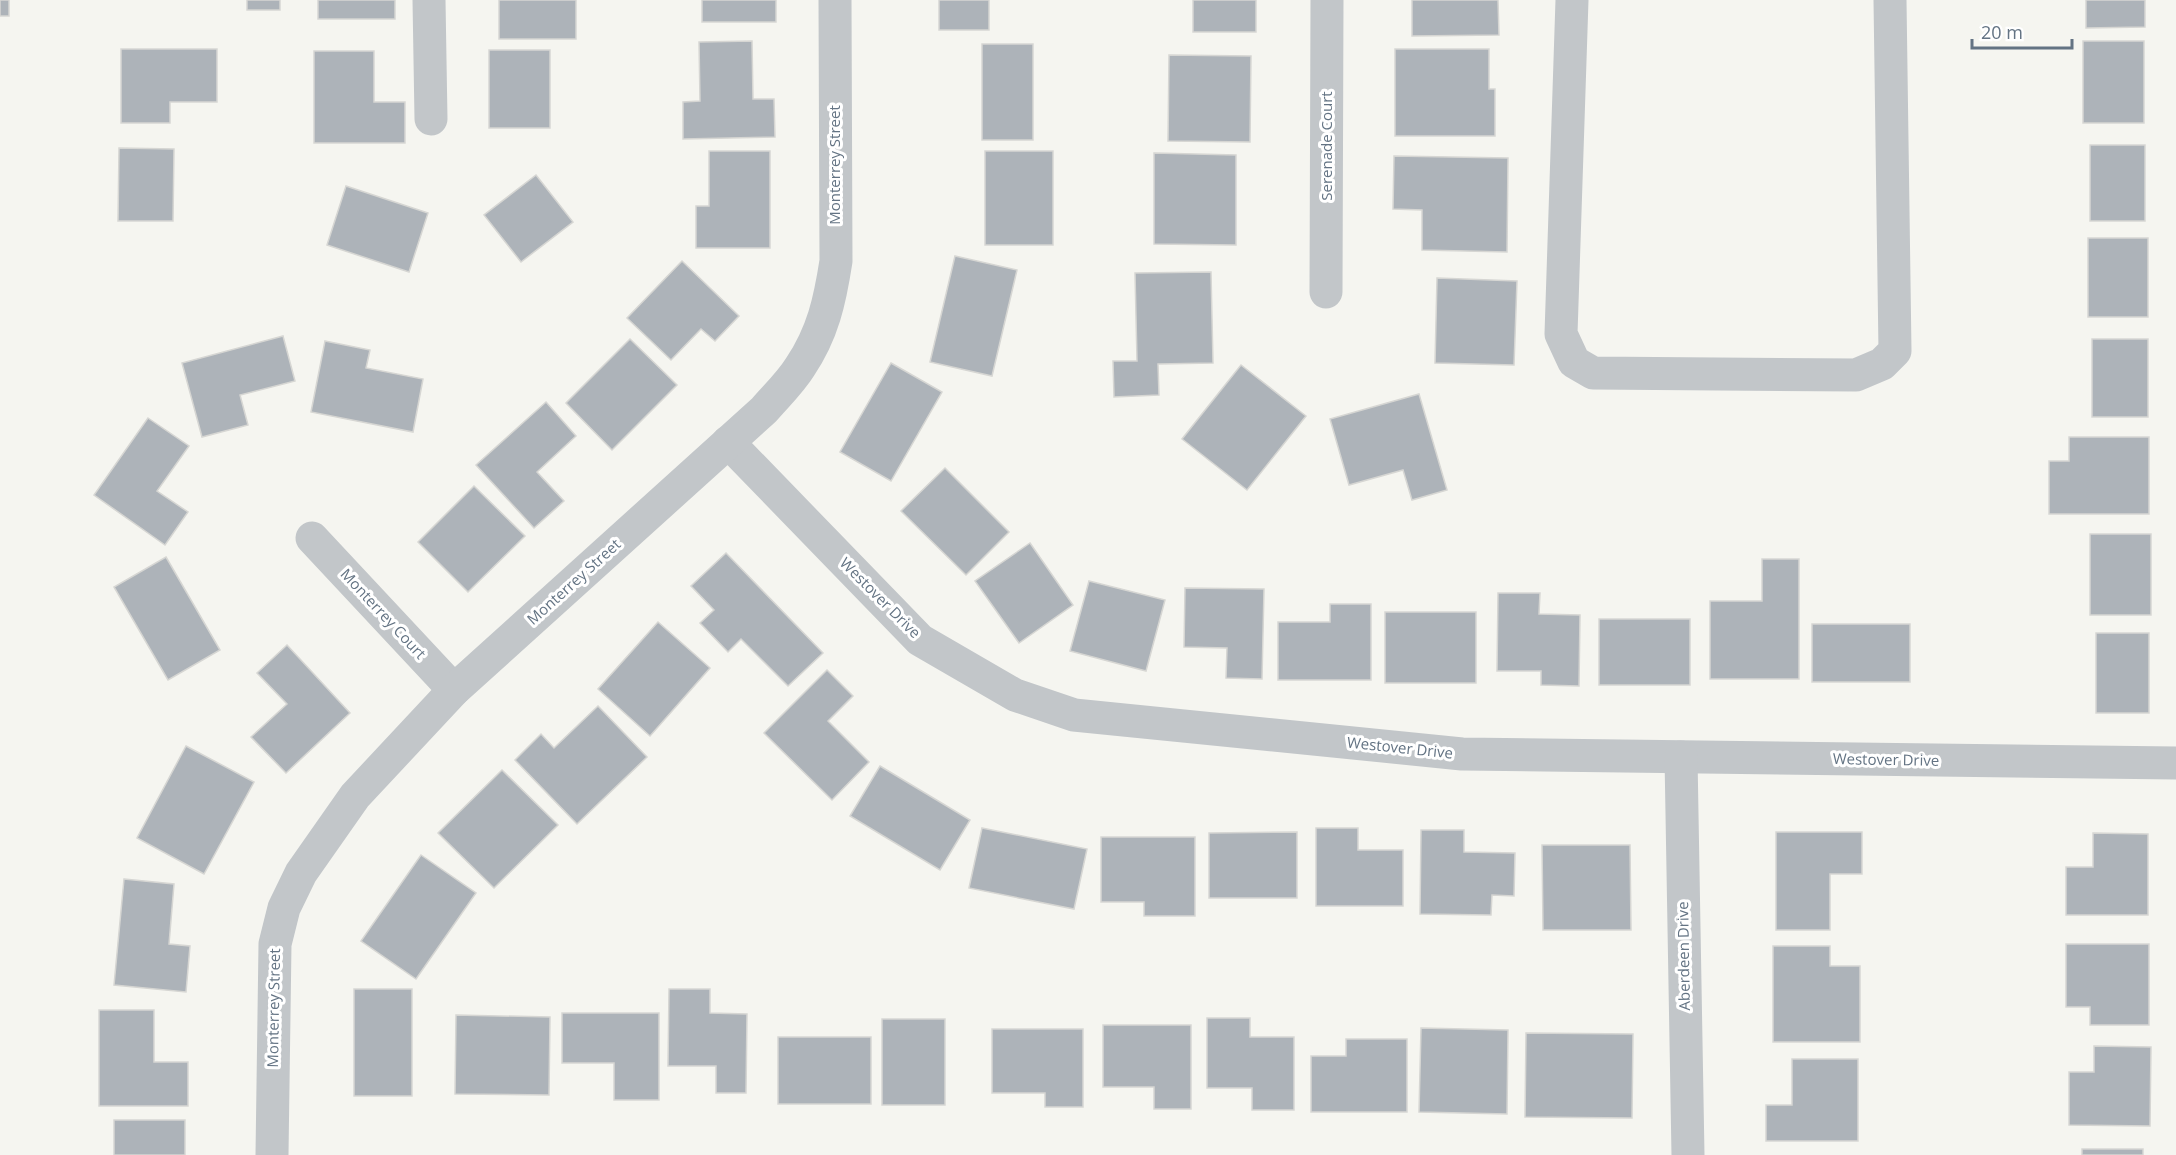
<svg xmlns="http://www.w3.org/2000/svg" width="2176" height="1155" viewBox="0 0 2176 1155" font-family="'Open Sans',sans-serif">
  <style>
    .building { fill: #adb3b9; stroke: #d6d6d3; stroke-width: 1.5 }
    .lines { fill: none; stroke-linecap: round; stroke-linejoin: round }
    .minor { stroke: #c2c6c9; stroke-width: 33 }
    .labels { text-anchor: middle; stroke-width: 6; stroke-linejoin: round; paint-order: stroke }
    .street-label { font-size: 15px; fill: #637383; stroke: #fff }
  </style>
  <rect width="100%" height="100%" fill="#f5f5f0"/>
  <g class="building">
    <rect x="0" y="0" width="9" height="16"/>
    <rect x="247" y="0" width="33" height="10"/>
    <rect x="318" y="0" width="77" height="19"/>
    <rect x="499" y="0" width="77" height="39"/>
    <rect x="702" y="0" width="74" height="22"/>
    <rect x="939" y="0" width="50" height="30"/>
    <rect x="1193" y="0" width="63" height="32"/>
    <polygon points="1412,0 1498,0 1499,35 1412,36"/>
    <polygon points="2086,0 2145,0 2145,27 2086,28"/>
    <polygon points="752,41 753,99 774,99 775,137 683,139 683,102 700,101 699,42"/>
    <rect x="2083" y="41" width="61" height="82"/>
    <rect x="982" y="44" width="51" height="96"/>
    <polygon points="121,49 217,49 217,102 170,102 170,123 121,123"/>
    <polygon points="1395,49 1489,49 1489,89 1495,89 1495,136 1395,136"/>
    <rect x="489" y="50" width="61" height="78"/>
    <polygon points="314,51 374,51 374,102 405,102 405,143 314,143"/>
    <polygon points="1169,55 1251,56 1250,142 1168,141"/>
    <rect x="2090" y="145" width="55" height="76"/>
    <polygon points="119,148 174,149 173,221 118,221"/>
    <polygon points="709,151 770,151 770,248 696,248 696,206 709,206"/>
    <rect x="985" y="151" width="68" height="94"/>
    <polygon points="1154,153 1236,155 1236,245 1154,244"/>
    <polygon points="1394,156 1508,158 1507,252 1422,250 1422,210 1393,209"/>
    <polygon points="536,175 573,222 521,262 484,215"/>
    <polygon points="346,186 428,213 409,272 327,245"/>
    <rect x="2088" y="238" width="60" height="79"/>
    <polygon points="955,256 1017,270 992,376 930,362"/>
    <polygon points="682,261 739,316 715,341 701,329 671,360 627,318"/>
    <polygon points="1211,272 1213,363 1158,364 1159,395 1114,397 1113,361 1137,361 1135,273"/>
    <polygon points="1437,278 1517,281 1514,365 1435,363"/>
    <polygon points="283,336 295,381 240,395 248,425 202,437 182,363"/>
    <polygon points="630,339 677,385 612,450 566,403"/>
    <rect x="2092" y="339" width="56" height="78"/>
    <polygon points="325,341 370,350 366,368 423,379 413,432 311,412"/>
    <polygon points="891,363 942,392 891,481 840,452"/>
    <polygon points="1241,365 1306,416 1247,490 1182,439"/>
    <polygon points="1419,394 1447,490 1412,500 1403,470 1349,485 1330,419"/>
    <polygon points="546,402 576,436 537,472 564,501 534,528 476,465"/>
    <polygon points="148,418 189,446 157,491 188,512 165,545 94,495"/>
    <polygon points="2069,437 2149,437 2149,514 2049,514 2049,461 2069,461"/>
    <polygon points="945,468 1009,532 966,575 901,511"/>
    <polygon points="474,486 525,536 468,592 418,542"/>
    <rect x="2090" y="534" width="61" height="81"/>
    <polygon points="1030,543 1073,605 1019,643 975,581"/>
    <polygon points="726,553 823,653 788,686 741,639 728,652 700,623 714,610 691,586"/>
    <polygon points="166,557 220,650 168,680 114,587"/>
    <polygon points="1762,559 1799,559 1799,679 1710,679 1710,601 1762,601"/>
    <polygon points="1089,581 1165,600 1146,671 1070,651"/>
    <polygon points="1185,588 1264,589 1262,679 1226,678 1227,648 1184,647"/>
    <polygon points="1498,593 1540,593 1539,614 1580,615 1579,686 1541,685 1541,671 1497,671"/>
    <polygon points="1330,604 1371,604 1371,680 1278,680 1278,622 1330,622"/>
    <rect x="1385" y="612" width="91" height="71"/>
    <rect x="1599" y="619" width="91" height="66"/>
    <polygon points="658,622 710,668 650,736 598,689"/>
    <rect x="1812" y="624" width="98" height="58"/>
    <rect x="2096" y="633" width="53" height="80"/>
    <polygon points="287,645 350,713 286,773 251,737 287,704 257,673"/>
    <polygon points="827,670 853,696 828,721 869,762 832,800 764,733"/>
    <polygon points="598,706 647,757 577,824 515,760 541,734 554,748"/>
    <polygon points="186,746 254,782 204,874 137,838"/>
    <polygon points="880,766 970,820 940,870 850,816"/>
    <polygon points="502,770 558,825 494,888 438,833"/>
    <polygon points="982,828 1087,849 1074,909 969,888"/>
    <polygon points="1316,828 1358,828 1358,850 1403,850 1403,906 1316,906"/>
    <polygon points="1421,830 1464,830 1464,852 1515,853 1514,896 1492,895 1491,915 1420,914"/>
    <polygon points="1297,832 1297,898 1209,898 1209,833"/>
    <polygon points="1776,832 1862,832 1862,874 1830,874 1830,930 1776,930"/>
    <polygon points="2093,833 2148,834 2148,915 2066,915 2066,867 2093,867"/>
    <polygon points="1101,837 1195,837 1195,916 1144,916 1144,902 1101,902"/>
    <polygon points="1542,845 1630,845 1631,930 1543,930"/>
    <polygon points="421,855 476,893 416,979 361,941"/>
    <polygon points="124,879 174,884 169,944 190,946 186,992 114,985"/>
    <polygon points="2066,944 2149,944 2149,1025 2090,1025 2090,1007 2066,1007"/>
    <polygon points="1773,946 1830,946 1830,966 1860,966 1860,1042 1773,1042"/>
    <rect x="354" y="989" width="58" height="107"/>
    <polygon points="669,989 710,989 710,1013 747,1014 746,1093 716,1093 716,1066 668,1066"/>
    <polygon points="99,1010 154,1010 154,1062 188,1062 188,1106 99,1106"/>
    <polygon points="562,1013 659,1013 659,1100 614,1100 614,1063 562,1063"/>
    <polygon points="456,1015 550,1017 549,1095 455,1094"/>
    <polygon points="1207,1018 1250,1018 1250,1037 1294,1037 1294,1110 1252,1110 1252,1088 1207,1088"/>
    <rect x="882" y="1019" width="63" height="86"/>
    <polygon points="1103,1025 1191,1025 1191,1109 1154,1109 1154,1087 1103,1087"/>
    <polygon points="1421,1028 1508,1030 1507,1114 1419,1112"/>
    <polygon points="992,1029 1083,1029 1083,1107 1045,1107 1045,1093 992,1093"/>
    <polygon points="1526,1033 1633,1034 1632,1118 1525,1117"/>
    <rect x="778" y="1037" width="93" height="67"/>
    <polygon points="1346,1039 1407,1039 1407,1112 1311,1112 1311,1056 1346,1056"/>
    <polygon points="2094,1046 2151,1047 2150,1126 2069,1125 2069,1072 2094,1072"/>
    <polygon points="1792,1059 1858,1059 1858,1141 1766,1141 1766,1105 1792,1105"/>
    <rect x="114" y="1120" width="71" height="35"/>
    <rect x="2082" y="1149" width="61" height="6"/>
  </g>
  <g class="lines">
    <g class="minor">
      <polyline points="429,0 431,119"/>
      <polyline points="1572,0 1561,334 1574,362 1593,373 1856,375 1882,364 1895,351 1890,0"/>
      <polyline points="1326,292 1327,0"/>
      <polyline points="728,442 920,640 1015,695 1074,715 1462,754 2176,763"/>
      <polyline points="312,538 454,690"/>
      <polyline points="1681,757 1688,1155"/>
      <path d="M272,1155L275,944L284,908L301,873L355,796L454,690L764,410C776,396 790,383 800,367C823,333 830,300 836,261L835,0"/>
    </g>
  </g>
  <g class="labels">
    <g class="street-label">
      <text transform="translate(1327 146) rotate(-90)" y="5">Serenade Court</text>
      <text transform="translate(835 165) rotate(-90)" y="5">Monterrey Street</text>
      <text transform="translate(574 582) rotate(-42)" y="5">Monterrey Street</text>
      <text transform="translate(880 598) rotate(45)" y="5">Westover Drive</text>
      <text transform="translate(383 614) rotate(47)" y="5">Monterrey Court</text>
      <text transform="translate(1400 748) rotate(6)" y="5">Westover Drive</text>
      <text transform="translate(1886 760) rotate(1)" y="5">Westover Drive</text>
      <text transform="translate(1684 956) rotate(-91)" y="5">Aberdeen Drive</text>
      <text transform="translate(274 1008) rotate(-89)" y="5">Monterrey Street</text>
    </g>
  </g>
  <path d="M1972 39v9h100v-9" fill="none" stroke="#637383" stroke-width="3"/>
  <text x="1981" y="39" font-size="18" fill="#637383" stroke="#ffffff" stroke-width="4.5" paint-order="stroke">20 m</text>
</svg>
